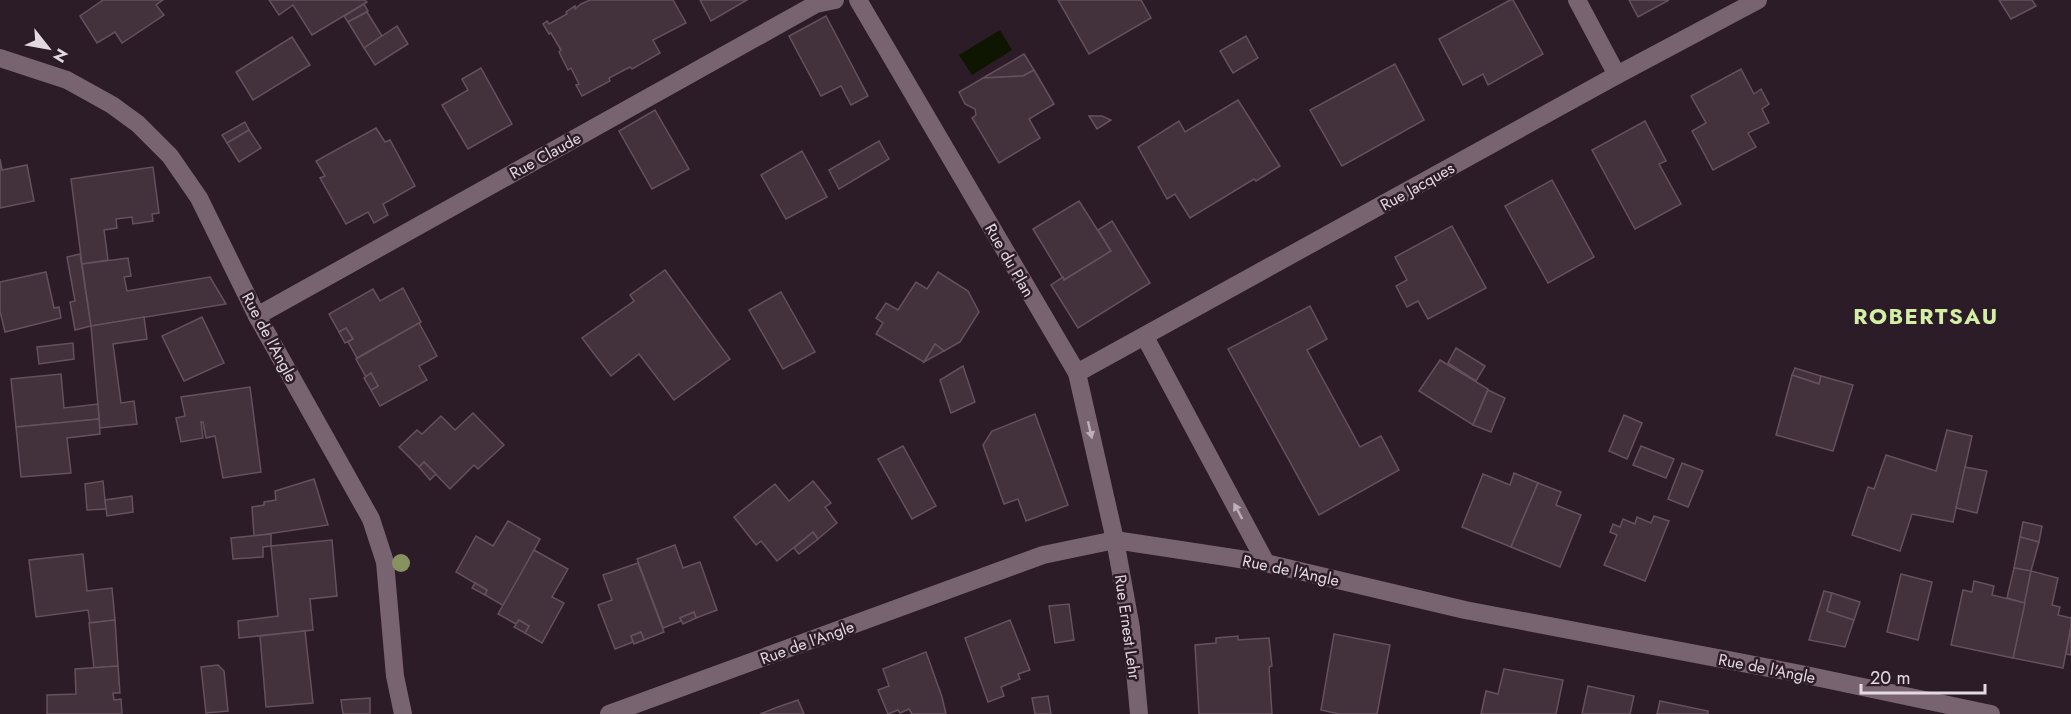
<svg xmlns="http://www.w3.org/2000/svg" width="2071" height="714" viewBox="0 0 2071 714" font-family="Jost,sans-serif">
  <style>
    .water { fill: #0e1501 }
    .building { fill: #43313c; stroke: #65515e; stroke-width: 1.5 }
    .lines { fill: none; stroke-linecap: round; stroke-linejoin: round }
    .lane { stroke: #786471; stroke-width: 18 }
    .street { stroke: #786471; stroke-width: 18 }
    .tree { fill: #86935f }
    .oneway { fill: #beb0b9 }
    .labels { text-anchor: middle; stroke-width: 5; stroke-linejoin: round; paint-order: stroke }
    .street-label { font-size: 16px; fill: #e4d9e0; stroke: #2c1c27 }
    .district-label { font-size: 22px; font-weight: bold; letter-spacing: 1.5px; fill: #d3eea5; stroke: #2c1c27 }
  </style>
  <rect width="100%" height="100%" fill="#2c1c27"/>
  <polygon class="water" points="1000,30 1012,50 972,75 959,55"/>
  <g class="building">
    <polygon points="103,0 163,0 156,5 164,15 122,43 115,32 97,43 80,16"/>
    <polygon points="269,0 365,0 367,2 312,35 293,5 279,15"/>
    <polygon points="590,0 673,0 686,23 653,40 660,53 632,69 630,67 609,78 610,81 582,96 576,85 579,84 571,68 568,70 559,52 561,50 551,33 549,34 543,24 547,21 549,24 567,14 566,12 575,6 575,9 581,4"/>
    <polygon points="700,0 747,0 711,21"/>
    <polygon points="1058,0 1141,0 1151,18 1089,54"/>
    <polygon points="1510,0 1513,0 1543,54 1488,85 1483,74 1463,85 1439,39"/>
    <polygon points="1629,0 1669,0 1638,17"/>
    <polygon points="1999,0 2032,0 2036,6 2011,19"/>
    <polygon points="364,4 368,11 348,22 344,16"/>
    <polygon points="367,12 382,36 364,48 348,22"/>
    <polygon points="826,16 868,96 851,105 841,86 821,96 789,36"/>
    <polygon points="397,26 408,44 375,65 364,48"/>
    <polygon points="1246,36 1258,58 1233,73 1220,51"/>
    <polygon points="292,37 310,65 253,100 236,72"/>
    <polygon points="1024,54 1034,70 1023,76 983,78"/>
    <polygon points="1395,64 1424,120 1342,166 1310,110"/>
    <polygon points="481,68 512,124 468,149 442,105 468,90 462,79"/>
    <polygon points="1741,69 1754,94 1761,89 1769,104 1762,109 1769,123 1748,133 1756,147 1713,170 1692,131 1706,123 1691,96"/>
    <polygon points="1034,70 1054,104 1029,119 1040,138 999,163 972,118 976,115 975,109 965,104 959,92 983,78 1023,76"/>
    <polygon points="1238,100 1280,166 1256,181 1254,179 1190,218 1175,194 1167,199 1138,147 1179,121 1185,132"/>
    <polygon points="655,110 689,169 652,189 619,131"/>
    <polygon points="1089,116 1102,116 1111,120 1097,129"/>
    <polygon points="1645,121 1666,161 1659,164 1681,204 1635,229 1592,150"/>
    <polygon points="245,122 249,130 227,143 222,135"/>
    <polygon points="376,128 385,142 390,140 415,186 383,204 388,215 374,223 368,212 346,224 320,178 325,176 316,161"/>
    <polygon points="249,130 261,148 239,162 227,143"/>
    <polygon points="879,141 889,159 839,189 829,170"/>
    <polygon points="802,151 827,197 786,219 761,175"/>
    <polygon points="0,159 2,170 27,165 34,201 0,208"/>
    <polygon points="153,167 159,213 152,214 153,221 133,224 132,217 116,219 117,228 104,230 108,260 82,264 71,179"/>
    <polygon points="1552,180 1594,257 1548,283 1505,206"/>
    <polygon points="1079,201 1111,251 1064,280 1033,229"/>
    <polygon points="1112,221 1150,283 1078,328 1051,285 1063,277 1064,280 1111,251 1098,230"/>
    <polygon points="1452,226 1486,288 1428,319 1418,301 1407,307 1396,286 1407,280 1395,257"/>
    <polygon points="80,254 91,326 75,330 70,302 75,301 67,257"/>
    <polygon points="128,258 131,276 124,277 127,291 210,277 226,304 91,326 82,264"/>
    <polygon points="665,270 730,359 674,400 639,354 611,376 582,338 634,301 630,295"/>
    <polygon points="46,272 54,308 59,307 61,318 5,332 0,311 0,282"/>
    <polygon points="938,272 968,291 979,312 960,342 944,351 935,344 924,362 876,334 883,323 876,318 886,303 898,310 916,282 927,289"/>
    <polygon points="403,288 421,322 357,358 348,342 353,339 346,328 339,332 329,314 373,289 380,301"/>
    <polygon points="781,292 815,352 783,369 749,310"/>
    <polygon points="1310,306 1327,339 1307,350 1360,447 1381,436 1399,470 1319,515 1228,349"/>
    <polygon points="144,317 147,339 113,344 121,403 134,401 137,424 100,428 91,326"/>
    <polygon points="202,317 224,363 184,381 162,336"/>
    <polygon points="419,323 437,356 419,366 427,380 380,406 371,390 378,386 371,373 366,377 356,359"/>
    <polygon points="346,328 353,339 345,343 339,332"/>
    <polygon points="73,343 74,359 39,364 37,347"/>
    <polygon points="935,344 944,351 924,362"/>
    <polygon points="1456,348 1485,366 1476,381 1448,363"/>
    <polygon points="1440,360 1488,389 1473,425 1419,391"/>
    <polygon points="963,366 975,402 951,413 940,380"/>
    <polygon points="1795,368 1821,376 1819,384 1792,375"/>
    <polygon points="371,373 378,386 371,390 364,378"/>
    <polygon points="61,374 64,408 98,404 99,419 16,427 11,379"/>
    <polygon points="1792,375 1819,384 1821,376 1853,385 1833,451 1776,435"/>
    <polygon points="250,387 261,472 223,478 215,436 206,438 203,422 201,422 203,438 181,442 176,418 185,416 181,397"/>
    <polygon points="1488,390 1505,398 1491,432 1473,425"/>
    <polygon points="473,413 504,445 478,469 474,465 450,489 424,462 419,467 399,447 417,430 422,434 441,416 455,430"/>
    <polygon points="1035,414 1068,505 1026,521 1018,499 1004,504 983,445 992,431"/>
    <polygon points="1624,415 1642,423 1627,459 1609,451"/>
    <polygon points="99,419 100,434 67,438 71,473 21,477 16,427"/>
    <polygon points="1947,430 1972,436 1953,522 1912,514 1900,551 1852,535 1868,487 1874,489 1886,455 1936,471"/>
    <polygon points="903,446 936,506 912,519 878,459"/>
    <polygon points="1641,446 1674,459 1666,478 1633,465"/>
    <polygon points="424,462 436,474 430,480 419,467"/>
    <polygon points="1682,463 1703,471 1688,507 1668,499"/>
    <polygon points="1965,467 1987,471 1977,513 1956,508"/>
    <polygon points="1514,473 1538,483 1511,547 1462,527 1483,474 1510,485"/>
    <polygon points="314,479 328,525 254,536 252,507 264,505 264,502 276,500 275,491"/>
    <polygon points="103,481 106,509 87,510 85,484"/>
    <polygon points="813,481 831,503 825,507 837,523 818,539 813,532 777,561 761,541 756,545 734,517 775,484 789,501"/>
    <polygon points="1538,483 1561,492 1556,505 1581,515 1560,567 1511,547"/>
    <polygon points="132,496 133,512 107,516 105,500"/>
    <polygon points="1654,516 1669,521 1645,581 1604,565 1617,535 1610,532 1613,524 1620,527 1623,519 1635,524 1637,517 1651,523"/>
    <polygon points="508,521 540,539 504,606 485,595 487,590 456,572 476,536 493,546"/>
    <polygon points="2023,522 2042,526 2039,542 2020,537"/>
    <polygon points="813,532 818,539 799,554 794,548"/>
    <polygon points="271,534 271,546 263,547 263,557 233,559 231,538"/>
    <polygon points="2020,537 2039,542 2031,571 2014,568"/>
    <polygon points="332,540 337,596 310,599 313,630 239,638 238,621 278,616 271,546"/>
    <polygon points="675,545 683,568 700,562 717,610 696,618 694,612 680,618 681,621 663,628 637,559"/>
    <polygon points="534,550 568,569 552,597 564,603 542,643 525,633 529,626 519,620 516,624 498,614"/>
    <polygon points="83,554 87,591 112,588 115,620 90,623 88,610 36,617 29,560"/>
    <polygon points="638,563 664,632 644,640 641,632 631,636 633,642 615,649 598,605 612,600 603,575"/>
    <polygon points="2014,568 2031,571 2025,603 2007,598"/>
    <polygon points="2031,571 2058,578 2052,605 2060,607 2058,615 2071,618 2071,627 2063,668 2013,658"/>
    <polygon points="1901,574 1932,582 1918,640 1887,632"/>
    <polygon points="1974,581 1994,586 1992,595 2025,603 2013,658 1951,645 1963,590 1972,592"/>
    <polygon points="475,583 487,590 485,595 472,588"/>
    <polygon points="1824,591 1832,593 1827,611 1854,620 1845,647 1809,640"/>
    <polygon points="1832,593 1860,602 1854,620 1827,611"/>
    <polygon points="1069,604 1074,640 1055,643 1049,606"/>
    <polygon points="694,612 696,618 683,624 680,618"/>
    <polygon points="115,620 118,666 94,668 89,623"/>
    <polygon points="519,620 529,626 525,633 514,627"/>
    <polygon points="1010,620 1030,670 1018,674 1020,679 1001,687 1004,696 988,702 965,638"/>
    <polygon points="2071,627 2071,655 2066,654"/>
    <polygon points="305,631 313,703 266,707 260,636"/>
    <polygon points="641,632 644,640 634,644 631,636"/>
    <polygon points="1334,634 1390,645 1377,714 1339,714 1321,710"/>
    <polygon points="1238,636 1238,640 1269,638 1272,666 1269,667 1272,714 1199,714 1195,645 1216,643 1216,638"/>
    <polygon points="926,652 942,697 946,714 912,714 909,709 900,713 898,710 888,714 878,690 889,686 883,669"/>
    <polygon points="218,665 224,671 228,711 206,713 201,667"/>
    <polygon points="118,666 120,693 113,693 114,700 121,699 122,714 47,714 47,695 76,694 75,669"/>
    <polygon points="1504,669 1563,680 1556,714 1481,714 1486,691 1498,694"/>
    <polygon points="1588,686 1634,696 1630,714 1582,714"/>
    <polygon points="1048,696 1051,714 1035,714 1032,698"/>
    <polygon points="370,698 370,714 343,714 341,700"/>
    <polygon points="798,700 804,714 760,714 775,708"/>
    <polygon points="1660,701 1708,711 1708,714 1657,714"/>
  </g>
  <g class="lines">
    <g class="lane">
      <polyline points="257,316 816,4 835,0"/>
      <polyline points="1145,337 1266,563"/>
    </g>
    <g class="street">
      <polyline points="858,0 1077,373 1115,540 1131,628 1139,714"/>
      <polyline points="1577,0 1617,75"/>
      <polyline points="0,58 67,80 112,105 138,124 170,156 199,198 257,316 371,519 385,562 395,676 403,714"/>
      <polyline points="1077,373 1617,75 1758,0"/>
      <polyline points="609,714 1043,555 1115,540 1266,563 1465,610 1801,674 1991,714"/>
    </g>
  </g>
  <circle class="tree" cx="401" cy="563" r="9"/>
  <defs><path id="oneway-solid" d="M-6-.8H1V-3.2L6.5 0L1 3.2V.8H-6Z" transform="scale(1.5)"/></defs>
  <g class="oneway">
    <use href="#oneway-solid" transform="translate(1090 430) rotate(77)"/>
    <use href="#oneway-solid" transform="translate(1238 511) rotate(-118)"/>
  </g>
  <g class="labels">
    <g class="street-label">
      <text transform="translate(545 155) rotate(-29)" y="6">Rue Claude</text>
      <text transform="translate(1417 186) rotate(-29)" y="6">Rue Jacques</text>
      <text transform="translate(1010 260) rotate(60)" y="6">Rue du Plan</text>
      <text transform="translate(270 337) rotate(62)" y="6">Rue de l'Angle</text>
      <text transform="translate(1291 570) rotate(12)" y="6">Rue de l'Angle</text>
      <text transform="translate(1128 627) rotate(82)" y="6">Rue Ernest Lehr</text>
      <text transform="translate(807 642) rotate(-20)" y="6">Rue de l'Angle</text>
      <text transform="translate(1767 668) rotate(11)" y="6">Rue de l'Angle</text>
    </g>
    <g class="district-label">
      <text x="1926" y="324">ROBERTSAU</text>
    </g>
  </g>
  <g transform="translate(48 48) rotate(121)" stroke="#2c1c27" stroke-width="4.5" paint-order="stroke">
  <path d="M0-4.5L10 22L0 15L-10 22Z" fill="#e4d9e0"/>
  <text y="-9" font-size="16" font-weight="bold" text-anchor="middle" fill="#e4d9e0">N</text>
  </g>
  <path d="M1861 684v9h124v-9" fill="none" stroke="#e4d9e0" stroke-width="3"/>
  <text x="1870" y="684" font-size="18" fill="#e4d9e0" stroke="#2c1c27" stroke-width="4.5" paint-order="stroke">20 m</text>
</svg>
